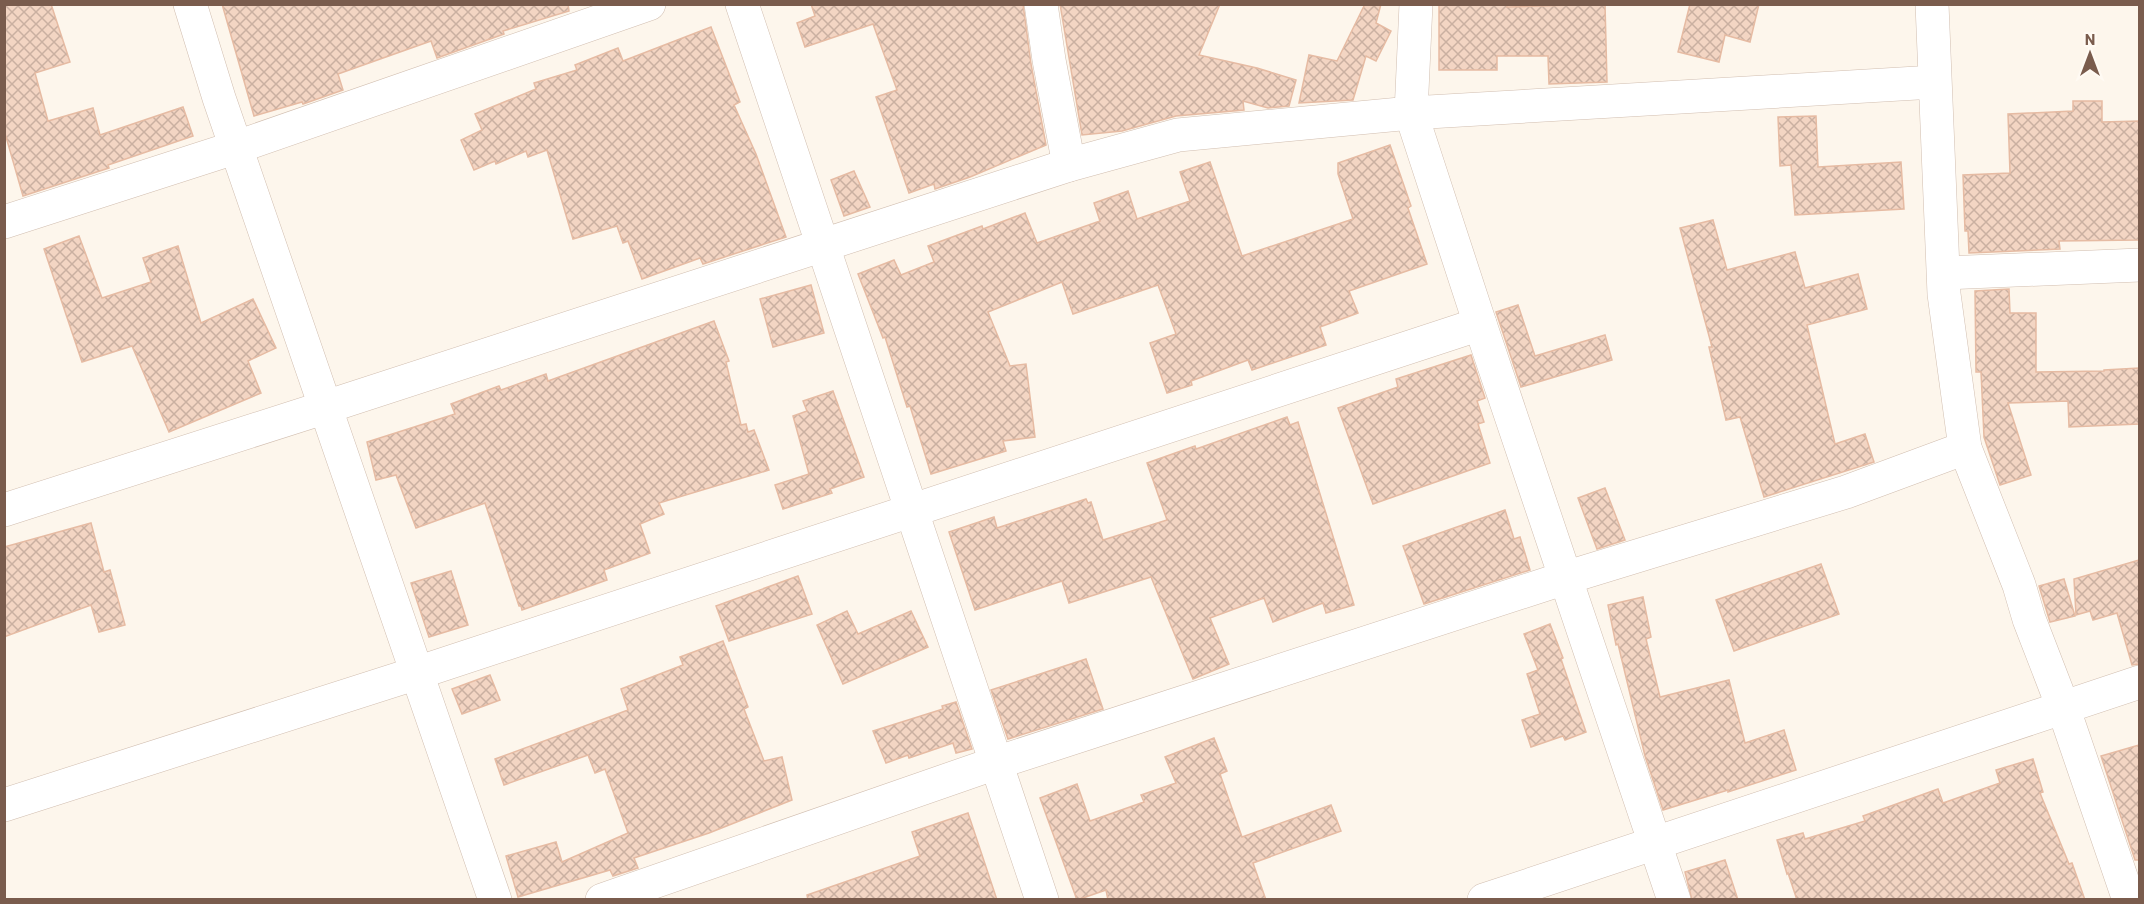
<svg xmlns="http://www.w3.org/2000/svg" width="2144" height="904" viewBox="0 0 2144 904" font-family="Barlow,sans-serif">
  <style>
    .building { fill: url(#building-cross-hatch); stroke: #e6bba3; stroke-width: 1.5 }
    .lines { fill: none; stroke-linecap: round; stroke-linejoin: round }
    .minor-casing { stroke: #d1beb0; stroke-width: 34 }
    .minor { stroke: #fff; stroke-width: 33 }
  </style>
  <defs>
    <pattern id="building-cross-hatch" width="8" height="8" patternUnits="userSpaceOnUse" patternTransform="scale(1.5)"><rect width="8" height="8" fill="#f3d5c3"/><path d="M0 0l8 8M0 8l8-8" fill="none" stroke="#cab0a1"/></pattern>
  </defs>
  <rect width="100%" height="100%" fill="#fdf6ec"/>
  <g class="building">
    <polygon points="4,4 51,4 70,62 35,73 48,121 93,108 100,135 183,107 193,136 108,165 109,168 23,196 4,130"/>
    <polygon points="222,4 568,4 569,11 503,31 504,34 437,58 431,41 338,74 343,90 303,104 302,102 254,116"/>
    <polygon points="811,4 1023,4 1031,64 1046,145 970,177 935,189 934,184 909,193 876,97 897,90 873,24 805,47 797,23 815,16"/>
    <polygon points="1060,4 1220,4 1199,55 1257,68 1296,80 1289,106 1268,108 1243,101 1244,110 1176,116 1122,131 1082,135"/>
    <polygon points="1365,4 1381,4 1376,23 1391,31 1376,61 1366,56 1353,100 1299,103 1309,55 1337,61"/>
    <polygon points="1439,4 1507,4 1507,7 1605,4 1607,82 1549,84 1548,56 1497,56 1497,70 1439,70"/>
    <polygon points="1690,4 1759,4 1750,42 1725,35 1719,62 1678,52"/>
    <polygon points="711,27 740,102 734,105 756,154 786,237 703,264 700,258 642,279 628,241 623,243 617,226 573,239 547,150 528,157 526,151 496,164 495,161 474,170 461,140 482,130 475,114 536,89 534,83 577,70 575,65 618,48 623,61"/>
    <polygon points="2073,101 2102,101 2102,122 2139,121 2139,240 2059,241 2060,249 1969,253 1968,231 1965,231 1963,175 2010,173 2008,114 2073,111"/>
    <polygon points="1816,116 1818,167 1901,162 1904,209 1795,215 1791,165 1780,166 1778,117"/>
    <polygon points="1390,145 1411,206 1408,208 1427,264 1349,291 1358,313 1320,327 1326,345 1252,370 1248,360 1191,381 1192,385 1167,393 1150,343 1176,334 1158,285 1073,314 1062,282 988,312 1010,366 1026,364 1035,437 1003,441 1006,451 931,474 910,406 907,407 885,337 883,338 858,274 894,260 901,275 934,262 928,246 982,226 983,229 1025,213 1037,243 1100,221 1094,203 1128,191 1137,219 1190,201 1180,172 1210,162 1242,256 1353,219 1338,174 1338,163"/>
    <polygon points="854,171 870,207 844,216 831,180"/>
    <polygon points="1713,220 1727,270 1795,252 1805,288 1858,274 1867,309 1807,325 1835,444 1865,434 1874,462 1764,497 1740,417 1726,420 1709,347 1712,347 1680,228"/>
    <polygon points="79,236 102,298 151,282 143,258 178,246 201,323 253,299 276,348 248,361 261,393 169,432 132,346 82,362 44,249"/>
    <polygon points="811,285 824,333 773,347 760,299"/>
    <polygon points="2009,289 2010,313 2036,313 2036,372 2104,371 2104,370 2139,368 2139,424 2069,427 2068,401 2008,403 2031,475 2000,485 1984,437 1981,372 1976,372 1975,291"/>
    <polygon points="1518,305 1535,356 1605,335 1612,360 1521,387 1496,312"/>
    <polygon points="714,321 729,361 726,362 741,425 746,424 748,432 754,430 769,470 659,503 664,514 640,524 650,553 604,570 607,580 522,610 521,606 519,606 485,503 416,528 396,475 376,480 367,442 455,414 451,404 499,386 501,390 546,374 548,381"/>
    <polygon points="1471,355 1485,398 1477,401 1484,422 1478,424 1490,463 1373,504 1338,408 1398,387 1396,379"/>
    <polygon points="833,391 864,477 830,489 832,493 783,509 775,485 809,474 793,416 807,411 803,401"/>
    <polygon points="1287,417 1290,425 1298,422 1354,605 1326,613 1323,603 1273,622 1264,598 1210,618 1229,664 1193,679 1151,577 1069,603 1062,581 975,610 949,532 994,517 997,528 1086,499 1088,503 1091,502 1103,540 1167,520 1147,463 1195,446 1196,449"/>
    <polygon points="1605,488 1625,540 1597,549 1578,498"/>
    <polygon points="1505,510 1514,539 1520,537 1530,570 1424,604 1403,546"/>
    <polygon points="91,523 104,572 110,570 125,625 99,632 91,605 4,637 4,547"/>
    <polygon points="2139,560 2139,664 2132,665 2117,613 2093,620 2090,611 2076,615 2074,579"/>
    <polygon points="1821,564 1839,614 1734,651 1716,600"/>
    <polygon points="451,571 468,625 429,637 411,583"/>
    <polygon points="798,576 812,614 729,641 716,606"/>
    <polygon points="2064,579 2075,616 2050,622 2039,586"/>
    <polygon points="1643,597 1651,637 1646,639 1660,697 1729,680 1745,743 1784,730 1796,770 1728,792 1728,790 1663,810 1645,756 1618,644 1616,645 1608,605"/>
    <polygon points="847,611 858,634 911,611 928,647 843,684 817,625"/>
    <polygon points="1550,624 1563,658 1561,659 1586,732 1565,740 1563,736 1531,747 1522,720 1540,714 1527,674 1538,670 1524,634"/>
    <polygon points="723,641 748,707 744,709 764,761 782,757 792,800 709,833 634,858 638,868 613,876 610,870 518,897 506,856 556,842 562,862 628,833 605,769 595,773 588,755 504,785 495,759 628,710 621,689 683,665 680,657"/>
    <polygon points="1086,659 1103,709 1008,739 991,690"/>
    <polygon points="490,675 500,700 462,714 452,689"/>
    <polygon points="956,702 972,749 956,753 953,743 909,758 908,755 886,763 873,731 943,709 942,706"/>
    <polygon points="1214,738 1227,771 1220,774 1242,837 1331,805 1341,831 1253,863 1266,900 1108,900 1106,890 1077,900 1040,798 1077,784 1090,821 1144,802 1141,795 1176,783 1165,757"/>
    <polygon points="2139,745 2139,860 2135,860 2101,756"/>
    <polygon points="2033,759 2043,792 2040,793 2069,864 2072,863 2085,900 1797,900 1788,873 1787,874 1777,840 1803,833 1805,839 1865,821 1863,816 1938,789 1943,803 2000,783 1996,770"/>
    <polygon points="968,813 997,900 808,900 807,895 920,856 912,832"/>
    <polygon points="1725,860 1738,900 1692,900 1685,872"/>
  </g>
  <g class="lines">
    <g class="minor-casing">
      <g id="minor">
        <polyline points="190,4 219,98 495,900"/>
        <polyline points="742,4 1042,900"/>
        <polyline points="1041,4 1049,60 1069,165"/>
        <polyline points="1416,4 1411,113 1480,324 1674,900"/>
        <polyline points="1932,4 1944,294 1965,448 2019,585 2029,619 2063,707 2129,900"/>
        <polyline points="4,222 237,147 649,4"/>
        <polyline points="1944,273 2140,265"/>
        <polyline points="4,510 326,407 1069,165 1178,135 1411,113 1934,82"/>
        <polyline points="4,805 417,673 1480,324"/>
        <polyline points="602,900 996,763 1565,578 1846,492 1965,448"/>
        <polyline points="1484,900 2140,682"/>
      </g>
    </g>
    <use href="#minor" class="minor"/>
  </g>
  <rect width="2144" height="904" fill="none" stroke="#7a5c4d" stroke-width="12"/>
  <g transform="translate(2090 54)" stroke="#fffaf3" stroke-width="4.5" paint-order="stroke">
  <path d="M0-4.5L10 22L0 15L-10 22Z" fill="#7a5c4d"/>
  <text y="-9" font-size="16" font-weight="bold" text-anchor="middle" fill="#7a5c4d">N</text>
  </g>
</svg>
